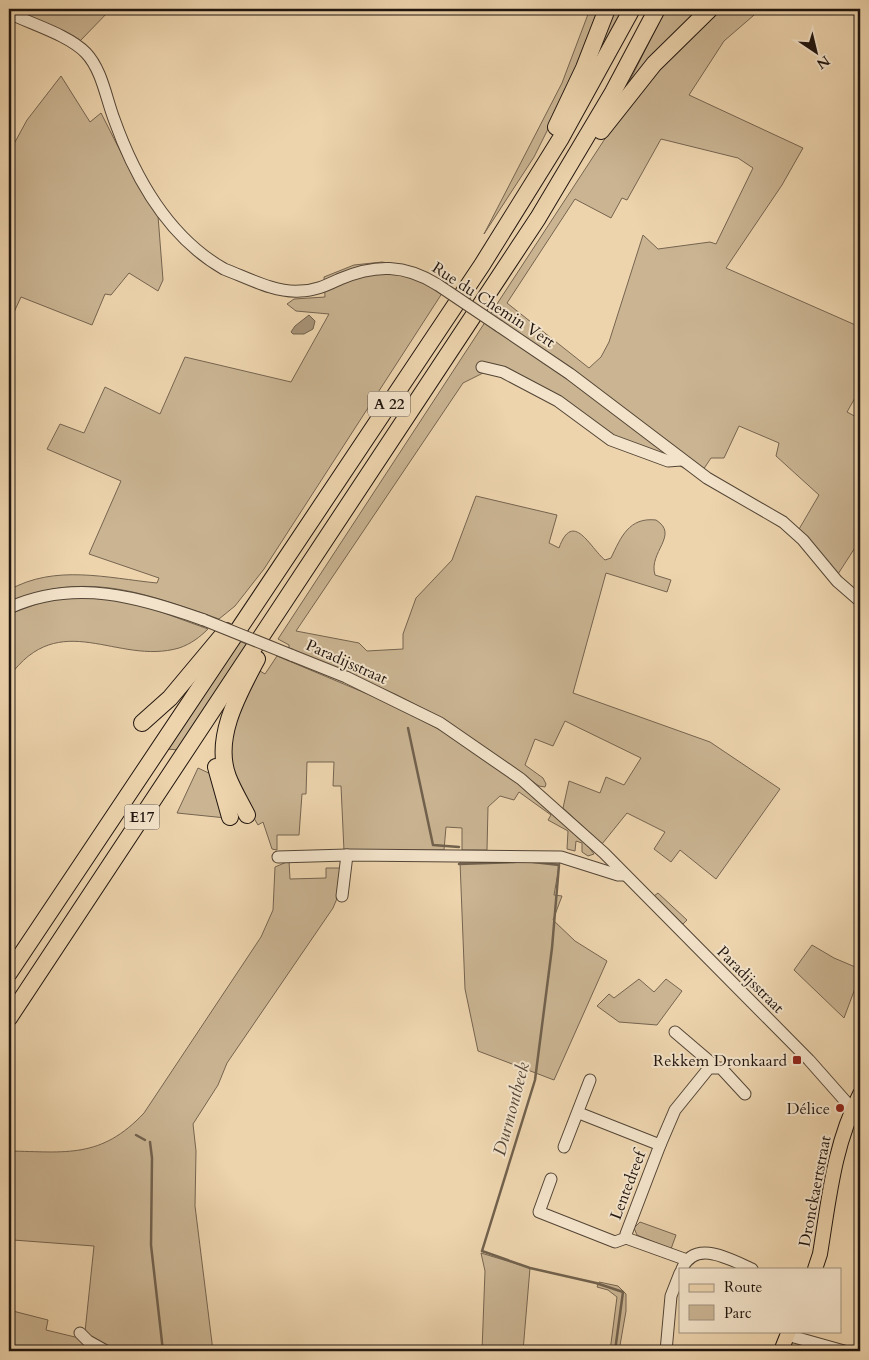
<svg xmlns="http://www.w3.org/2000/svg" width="869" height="1360" viewBox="0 0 869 1360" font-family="Cardo,serif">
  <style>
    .green { fill: #cab492; stroke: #756450; fill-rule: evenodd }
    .water { fill: #a79377; stroke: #71614d }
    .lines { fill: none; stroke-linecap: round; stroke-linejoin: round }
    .stream { stroke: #71614d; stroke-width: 2.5 }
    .minor-casing { stroke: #534536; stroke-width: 13 }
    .major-casing { stroke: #20150f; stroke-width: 16 }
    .highway-casing { stroke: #20150f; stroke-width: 18 }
    .minor { stroke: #f3e3ca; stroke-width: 11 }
    .major { stroke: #edd4ad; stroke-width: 14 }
    .highway { stroke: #edd4ad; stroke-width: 16 }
    .minor-bridge-casing { stroke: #534536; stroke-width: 13; stroke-linecap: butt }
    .minor-bridge { stroke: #f3e3ca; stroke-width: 11 }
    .poi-dot { fill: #8f2418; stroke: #f3e3ca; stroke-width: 2 }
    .labels { text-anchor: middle; stroke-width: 4; stroke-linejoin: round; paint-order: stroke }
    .shield { fill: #f3e3ca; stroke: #5f5347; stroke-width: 1 }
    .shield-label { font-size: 15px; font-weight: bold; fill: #20150f }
    .street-label { font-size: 16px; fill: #20150f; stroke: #f3e3ca }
    .poi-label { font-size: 16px; fill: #20150f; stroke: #f3e3ca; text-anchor: end }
    .water-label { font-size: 18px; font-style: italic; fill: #564739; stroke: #f3e3ca }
  </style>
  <rect width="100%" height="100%" fill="#edd4ad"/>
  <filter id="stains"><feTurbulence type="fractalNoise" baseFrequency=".004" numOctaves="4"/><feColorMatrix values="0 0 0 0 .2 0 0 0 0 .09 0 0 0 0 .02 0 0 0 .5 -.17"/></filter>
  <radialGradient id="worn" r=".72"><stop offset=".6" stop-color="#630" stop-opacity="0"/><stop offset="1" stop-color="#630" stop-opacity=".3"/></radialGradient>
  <g class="green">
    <polygon points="9,9 111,9 79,42"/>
    <polygon points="590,9 624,9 584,86 570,85 534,157 484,234 562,83"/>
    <path d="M666,9H761L724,41L689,95L803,148L782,185L726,268L860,327V389L847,412L860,419V540L838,574L795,536L819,495L776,456L779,443L739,426L724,458H711L699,476L661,456L614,439L498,373L485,372L463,383L296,631L359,643L367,651L403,649V634L416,598L452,560L476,496L557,515L549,543L559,548C573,509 590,548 605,560L611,558C621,537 629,517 656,520C680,535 648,552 655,575L671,580L667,592L606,573L573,693L710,742L780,789L716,879L680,850L671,862L654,849L665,832L627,813L602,844L563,808L569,781L600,793L606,777L624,785L641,758L565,721L553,746L535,739L525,765L543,778L546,784L545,787L539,786L442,718L395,694L289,648V645L278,639L610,131L638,92L629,82ZM661,139L738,158L753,168L716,244L710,242L658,249L643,235L609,342L601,357L589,368L507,303L575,199L611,218L622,198L627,200Z"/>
    <polygon points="61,76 90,122 101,113 139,188 158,216 163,280 158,291 129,273 111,295 105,294 92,325 21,297 9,323 9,153 27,120"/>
    <path d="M382,262C407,266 426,272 448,284L264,569L235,606L219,619C144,593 87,570 9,602V590C55,564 107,578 157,583L159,578L89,554L121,481L47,449L60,424L84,433L105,387L160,414L185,357L291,382L329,314L296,311L287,304L294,299L325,297L324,277L354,265Z"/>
    <path d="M99,597L142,605L208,629C200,637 191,644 179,648C117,666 60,606 9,677V614L51,599Z"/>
    <polygon points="239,641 249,645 180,750 166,749"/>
    <path d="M277,656L389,703L459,740L527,790L584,841L594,854L588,856L582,852V843L576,841L575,851L567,849L568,831L548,820L551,815L519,792L514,800L500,796L488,807L487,850H462V828L446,827L444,850L344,851L341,786H333L334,762H307L306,794H302L299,835H277V850L272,849L263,822L258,825C250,811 237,793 232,777C222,739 242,704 260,671L265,674Z"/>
    <polygon points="198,768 213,775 226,818 177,813"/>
    <polygon points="529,860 560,861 554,895 562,896 553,920 575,941 607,961 554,1080 478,1051 465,989 460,862"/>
    <path d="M289,861L290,879L326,878V868H342L338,896L333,908L227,1063L218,1085L193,1124L196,1151L195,1206L213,1351H110L85,1332L94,1246L13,1240L9,1283V1151C66,1152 101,1159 144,1113L261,937L273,910L275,867Z"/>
    <polygon points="658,893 687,920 683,924 654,896"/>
    <polygon points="812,945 834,958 860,969 860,975 844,1018 794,970"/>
    <polygon points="639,979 654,992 666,979 682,991 657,1025 619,1022 597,1006 609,994 614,998"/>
    <polygon points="640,1222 676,1235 671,1249 637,1235 634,1228"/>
    <polygon points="481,1253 530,1268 523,1351 482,1351 485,1271"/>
    <polygon points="599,1282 618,1286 626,1294 626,1311 619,1351 610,1351 617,1297 608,1290 597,1287"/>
    <polygon points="9,1310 48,1320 46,1330 75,1337 78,1336 94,1351 9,1351"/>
  </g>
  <polygon class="water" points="309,315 315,321 313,329 304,334 293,334 291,332 295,326"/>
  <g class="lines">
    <g class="stream">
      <polyline points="408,728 433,845 459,847"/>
      <polyline points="533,862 559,865 552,948 535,1080 482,1251 530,1268 596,1283 623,1292 615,1351"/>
      <polyline points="459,864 515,862"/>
      <polyline points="136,1135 145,1140"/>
      <polyline points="150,1142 152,1158 151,1245 163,1351"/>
    </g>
    <g class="minor-casing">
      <g id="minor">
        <path d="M9,13C31,24 69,35 86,53C102,70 106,98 114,119C135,178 168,237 224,269C248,278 275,293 300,291C315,291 327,285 340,279C375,264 405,264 438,285"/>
        <polyline points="499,326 570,374 707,478 783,522 803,540 837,581 860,601"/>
        <polyline points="482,367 503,372 558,401 611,440 668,461 681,460"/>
        <path d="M9,608C75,578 139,597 204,620"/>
        <polyline points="291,655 346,677 440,723 521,779 604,853 809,1060 847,1103 860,1113"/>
        <polyline points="278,857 347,855 561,857 618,875 625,875"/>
        <polyline points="342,896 347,855"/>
        <polyline points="675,1032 716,1067"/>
        <polyline points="579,1113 660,1145 626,1234 626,1238"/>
        <polyline points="660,1145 675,1110 709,1068 721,1068 745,1094"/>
        <polyline points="564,1147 590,1080"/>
        <polyline points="551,1179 539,1212 615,1242 626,1238 687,1260"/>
        <path d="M682,1269C695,1238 731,1260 752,1269"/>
        <polyline points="80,1333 88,1341 106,1351"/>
        <polyline points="787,1335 844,1351"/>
        <polyline points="666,1351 671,1296 680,1273"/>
      </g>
    </g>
    <g class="major-casing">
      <g id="major">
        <path d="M815,1269L820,1254C829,1199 834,1144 860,1094"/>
        <polyline points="781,1351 789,1331"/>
      </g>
    </g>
    <g class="highway-casing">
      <g id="highway">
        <polyline points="556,127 584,68 607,9"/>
        <polyline points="601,131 654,64 710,9"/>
        <polyline points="142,723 170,698 226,631"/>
        <polyline points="216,767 230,817"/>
        <path d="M247,815C241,803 233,790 228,777C213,738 239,693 257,659"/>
        <polyline points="9,973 482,265 561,138 632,9"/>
        <polyline points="9,1018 538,218 613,92 657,9"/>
      </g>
    </g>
    <use href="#minor" class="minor"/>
    <use href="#major" class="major"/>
    <use href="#highway" class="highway"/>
    <g class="minor-bridge-casing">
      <g id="minor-bridge">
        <polyline points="438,285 499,326"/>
        <polyline points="204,620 291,655"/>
      </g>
    </g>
    <use href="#minor-bridge" class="minor-bridge"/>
  </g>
  <g class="poi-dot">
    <rect x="792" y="1055" width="10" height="10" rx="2.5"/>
    <circle cx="840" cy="1108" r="5"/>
  </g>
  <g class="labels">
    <g class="shield">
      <rect x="368" y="391.5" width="42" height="25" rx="4"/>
      <rect x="124.5" y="804.5" width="35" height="25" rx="4"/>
    </g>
    <g class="shield-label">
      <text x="389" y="409">A 22</text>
      <text x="142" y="822">E17</text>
    </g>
    <g class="street-label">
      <text transform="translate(494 304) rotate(33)" y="6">Rue du Chemin Vert</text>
      <text transform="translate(347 661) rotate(24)" y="6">Paradijsstraat</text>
      <text transform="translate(751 979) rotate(45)" y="6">Paradijsstraat</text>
      <text transform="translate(627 1185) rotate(-69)" y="6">Lentedreef</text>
      <text transform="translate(814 1191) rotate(-79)" y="6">Dronckaertstraat</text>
    </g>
    <g class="poi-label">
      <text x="787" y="1066">Rekkem Dronkaard</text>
      <text x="830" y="1114">Délice</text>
    </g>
    <g class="water-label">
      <text transform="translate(511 1109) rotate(-75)" y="6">Durmontbeek</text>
    </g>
  </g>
  <rect width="869" height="1360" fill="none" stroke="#edd4ad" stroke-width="30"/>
  <rect x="10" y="10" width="849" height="1340" fill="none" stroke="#20150f" stroke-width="2.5"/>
  <rect x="15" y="15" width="839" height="1330" fill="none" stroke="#20150f"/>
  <rect x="679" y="1268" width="162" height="65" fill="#f3e3ca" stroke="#9f917f"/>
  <rect x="689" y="1284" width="25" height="8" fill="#edd4ad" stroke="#9f917f"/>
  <text x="724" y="1292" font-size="15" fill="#20150f">Route</text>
  <rect x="689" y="1305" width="25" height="15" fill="#cab492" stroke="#9f917f"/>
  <text x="724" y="1318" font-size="15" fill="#20150f">Parc</text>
  <g transform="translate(816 52) rotate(145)" stroke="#f3e3ca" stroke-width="4" paint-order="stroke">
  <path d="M0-4L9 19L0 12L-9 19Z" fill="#20150f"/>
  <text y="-8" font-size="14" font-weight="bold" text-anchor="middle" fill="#20150f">N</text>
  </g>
  <rect width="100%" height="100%" filter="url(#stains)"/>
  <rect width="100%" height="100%" fill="url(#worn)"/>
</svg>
